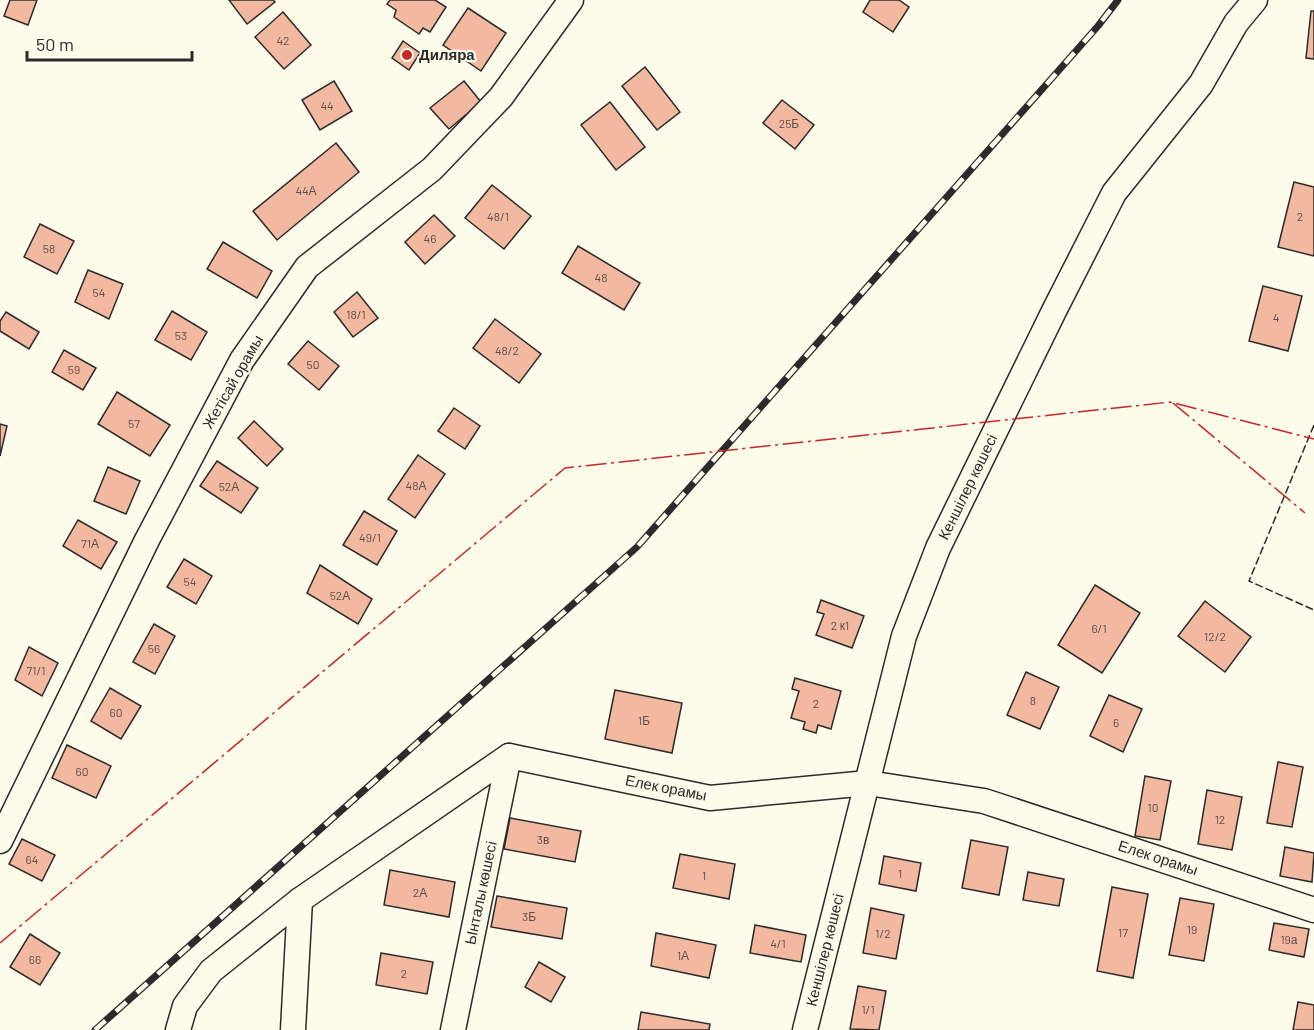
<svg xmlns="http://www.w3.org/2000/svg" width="1314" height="1030" viewBox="0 0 1314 1030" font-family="Barlow,sans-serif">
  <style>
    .building { fill: #f2b8a0; stroke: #2b2b2b; stroke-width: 1.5 }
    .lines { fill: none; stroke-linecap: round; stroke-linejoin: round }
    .minor-casing { stroke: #2b2b2b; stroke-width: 27 }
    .minor { stroke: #fdfbea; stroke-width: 24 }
    .rail-casing { stroke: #2b2b2b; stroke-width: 7 }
    .rail { stroke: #fdfbea; stroke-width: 4.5; stroke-dasharray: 14; stroke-linecap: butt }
    .fence { stroke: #2b2b2b; stroke-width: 1.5; stroke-dasharray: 8 3; stroke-linecap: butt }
    .power { stroke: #c62828; stroke-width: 1.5; stroke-dasharray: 21 4.5 3 4.5; stroke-linecap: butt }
    .poi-dot { fill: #c62828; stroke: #fdfbea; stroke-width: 2 }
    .labels { text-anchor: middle; stroke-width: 4.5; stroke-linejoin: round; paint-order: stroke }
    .number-label { font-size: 12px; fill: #5d4e48 }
    .poi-label { font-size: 15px; font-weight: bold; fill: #2b2b2b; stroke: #fdfbea; text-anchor: start }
    .street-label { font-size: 15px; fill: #2b2b2b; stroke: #fdfbea }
  </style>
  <rect width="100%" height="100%" fill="#fdfbea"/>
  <g class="building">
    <polygon points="10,0 37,0 28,25 4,16"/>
    <polygon points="229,0 273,0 275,2 247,24"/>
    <polygon points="390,0 435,0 446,7 430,32 423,28 419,34 394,17 396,10 387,4"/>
    <polygon points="870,0 899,0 909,7 893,32 863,12"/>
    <polygon points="468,8 506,33 481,71 443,45"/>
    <polygon points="1311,11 1314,11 1314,59 1306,58"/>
    <polygon points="283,12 311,45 284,69 255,37"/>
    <polygon points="403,41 420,53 409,70 392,58"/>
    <polygon points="645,67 680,112 657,130 622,86"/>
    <polygon points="334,81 352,111 320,130 302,100"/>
    <polygon points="464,81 481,102 449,129 430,108"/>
    <polygon points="782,100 814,125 795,149 763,123"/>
    <polygon points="610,102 645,147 616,170 581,125"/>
    <polygon points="336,143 359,172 277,240 253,211"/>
    <polygon points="1294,182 1314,187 1314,256 1278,247"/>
    <polygon points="492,185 531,216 504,249 465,218"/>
    <polygon points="434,215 455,236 425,264 405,242"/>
    <polygon points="40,224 74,241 57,274 24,257"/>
    <polygon points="223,242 272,271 257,298 207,269"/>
    <polygon points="578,246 640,283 624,310 562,273"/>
    <polygon points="88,270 123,284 109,319 75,302"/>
    <polygon points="1263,286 1302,296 1288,351 1249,341"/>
    <polygon points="357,292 378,318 353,337 334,312"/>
    <polygon points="172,311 207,332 191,360 155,340"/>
    <polygon points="6,312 39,332 29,349 0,331 0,321"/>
    <polygon points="495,319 541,354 519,383 473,348"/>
    <polygon points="308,341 339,366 319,390 288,364"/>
    <polygon points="64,350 96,368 83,390 52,372"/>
    <polygon points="117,392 170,425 150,456 98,424"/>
    <polygon points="454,408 480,426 465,449 438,431"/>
    <polygon points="254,421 283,449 267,466 238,438"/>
    <polygon points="0,424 7,426 0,456"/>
    <polygon points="418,455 445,474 415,518 388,499"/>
    <polygon points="217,461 258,488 241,513 200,486"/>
    <polygon points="108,467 140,481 126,514 94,501"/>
    <polygon points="364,511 397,531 377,565 343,545"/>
    <polygon points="78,520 117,542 101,569 63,546"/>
    <polygon points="184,559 212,576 196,604 167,587"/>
    <polygon points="320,565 372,599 358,624 307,593"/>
    <polygon points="1095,585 1140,613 1102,673 1058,645"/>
    <polygon points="821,600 864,616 852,648 816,635 824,614 817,612"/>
    <polygon points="1205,601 1251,637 1225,672 1178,636"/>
    <polygon points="154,624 175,636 155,674 133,662"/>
    <polygon points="29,647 58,663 42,696 15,680"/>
    <polygon points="1026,672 1059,687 1040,729 1007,715"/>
    <polygon points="795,678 841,691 831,729 818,725 816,733 803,729 805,722 791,718 799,691 792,689"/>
    <polygon points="110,688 141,706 121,739 91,721"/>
    <polygon points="615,690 682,703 672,753 605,739"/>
    <polygon points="1109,695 1142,709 1123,752 1090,736"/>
    <polygon points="67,745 111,766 96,798 52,778"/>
    <polygon points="1278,762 1303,767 1292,827 1267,823"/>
    <polygon points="1145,776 1171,781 1160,840 1135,836"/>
    <polygon points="1207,790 1242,797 1232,850 1198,844"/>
    <polygon points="510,818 581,831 575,862 504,849"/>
    <polygon points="22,839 55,855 42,881 9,864"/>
    <polygon points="971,840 1008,847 999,895 962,888"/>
    <polygon points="1285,847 1314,853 1312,882 1280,876"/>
    <polygon points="680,854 735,864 729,899 673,888"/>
    <polygon points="884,856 921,863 916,891 879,884"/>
    <polygon points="390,870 455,882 449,917 384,905"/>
    <polygon points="1028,872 1064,879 1059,906 1023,900"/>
    <polygon points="1112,887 1148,894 1133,978 1097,971"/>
    <polygon points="497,896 567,908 562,939 491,927"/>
    <polygon points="1180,898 1214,904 1204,961 1169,955"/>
    <polygon points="871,908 904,915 896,959 863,953"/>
    <polygon points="1274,923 1309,929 1304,957 1269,950"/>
    <polygon points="755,925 806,935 801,962 750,953"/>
    <polygon points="656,933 716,945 709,978 651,966"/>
    <polygon points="30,934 60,953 40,985 10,967"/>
    <polygon points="381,953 433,962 427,994 376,985"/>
    <polygon points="539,962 565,977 551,1002 525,987"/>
    <polygon points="858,986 886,991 879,1030 850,1029"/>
    <polygon points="1298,1002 1314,1005 1314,1030 1293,1030"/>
    <polygon points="641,1012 710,1024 709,1030 638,1030"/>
  </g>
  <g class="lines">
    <g class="minor-casing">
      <g id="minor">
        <polyline points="0,841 147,540 242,360 307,267 432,169 501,97 571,0"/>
        <polyline points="178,1030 185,1006 211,971 300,900 509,756 710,798 868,783 984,801 1314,910"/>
        <polyline points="293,1030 300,900"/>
        <polyline points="453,1030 509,756"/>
        <polyline points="805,1030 904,636 938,548 1054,311 1114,193 1201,84 1236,23 1255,0"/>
      </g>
    </g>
    <use href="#minor" class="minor"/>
    <g class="rail-casing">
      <polyline id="rail" points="95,1030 637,547 1098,26 1118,0"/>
    </g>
    <use href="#rail" class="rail"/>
    <polyline class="fence" points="1314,425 1249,581 1314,610"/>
    <g class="power">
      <polyline points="1173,403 1305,513"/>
      <polyline points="0,943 565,468 1170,402 1314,439"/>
    </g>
  </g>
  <circle class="poi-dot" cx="407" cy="55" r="6"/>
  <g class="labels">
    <g class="number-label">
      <text x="283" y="45">42</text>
      <text x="327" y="110">44</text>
      <text x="789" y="128">25Б</text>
      <text x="306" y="195">44А</text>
      <text x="498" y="221">48/1</text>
      <text x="1300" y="221">2</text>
      <text x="430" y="243">46</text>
      <text x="49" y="253">58</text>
      <text x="601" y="282">48</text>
      <text x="99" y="297">54</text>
      <text x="356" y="319">18/1</text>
      <text x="1276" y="322">4</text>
      <text x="181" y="340">53</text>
      <text x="507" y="355">48/2</text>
      <text x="313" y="369">50</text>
      <text x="74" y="374">59</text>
      <text x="134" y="428">57</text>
      <text x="416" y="490">48А</text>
      <text x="229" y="491">52А</text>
      <text x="370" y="542">49/1</text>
      <text x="90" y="548">71А</text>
      <text x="190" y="586">54</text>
      <text x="340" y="600">52А</text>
      <text x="840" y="630">2 к1</text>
      <text x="1099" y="633">6/1</text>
      <text x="1215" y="641">12/2</text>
      <text x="154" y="653">56</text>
      <text x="36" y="675">71/1</text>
      <text x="1033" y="705">8</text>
      <text x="816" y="708">2</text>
      <text x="116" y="717">60</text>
      <text x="644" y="725">1Б</text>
      <text x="1116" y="727">6</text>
      <text x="82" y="776">60</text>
      <text x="1153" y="812">10</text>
      <text x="1220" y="824">12</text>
      <text x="543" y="844">3в</text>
      <text x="32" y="864">64</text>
      <text x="900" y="878">1</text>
      <text x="704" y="880">1</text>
      <text x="420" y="897">2А</text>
      <text x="529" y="921">3Б</text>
      <text x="1192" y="934">19</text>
      <text x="1123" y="937">17</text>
      <text x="883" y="938">1/2</text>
      <text x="1289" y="944">19а</text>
      <text x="778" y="948">4/1</text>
      <text x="683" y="960">1А</text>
      <text x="35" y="964">66</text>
      <text x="404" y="978">2</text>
      <text x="868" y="1014">1/1</text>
    </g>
    <g class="poi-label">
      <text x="419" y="60">Диляра</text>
    </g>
    <g class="street-label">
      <text transform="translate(233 382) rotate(-60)" y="5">Жетісай орамы</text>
      <text transform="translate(968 487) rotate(-64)" y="5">Кеншілер көшесі</text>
      <text transform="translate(666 788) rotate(11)" y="5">Елек орамы</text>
      <text transform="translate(1158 858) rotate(18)" y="5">Елек орамы</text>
      <text transform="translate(481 893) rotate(-78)" y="5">Ынталы көшесі</text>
      <text transform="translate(825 950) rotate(-76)" y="5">Кеншілер көшесі</text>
    </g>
  </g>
  <path d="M27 51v9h165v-9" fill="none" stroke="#2b2b2b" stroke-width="3"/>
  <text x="36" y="51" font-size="18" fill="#2b2b2b" stroke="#fdfbea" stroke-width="4.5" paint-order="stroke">50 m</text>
</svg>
